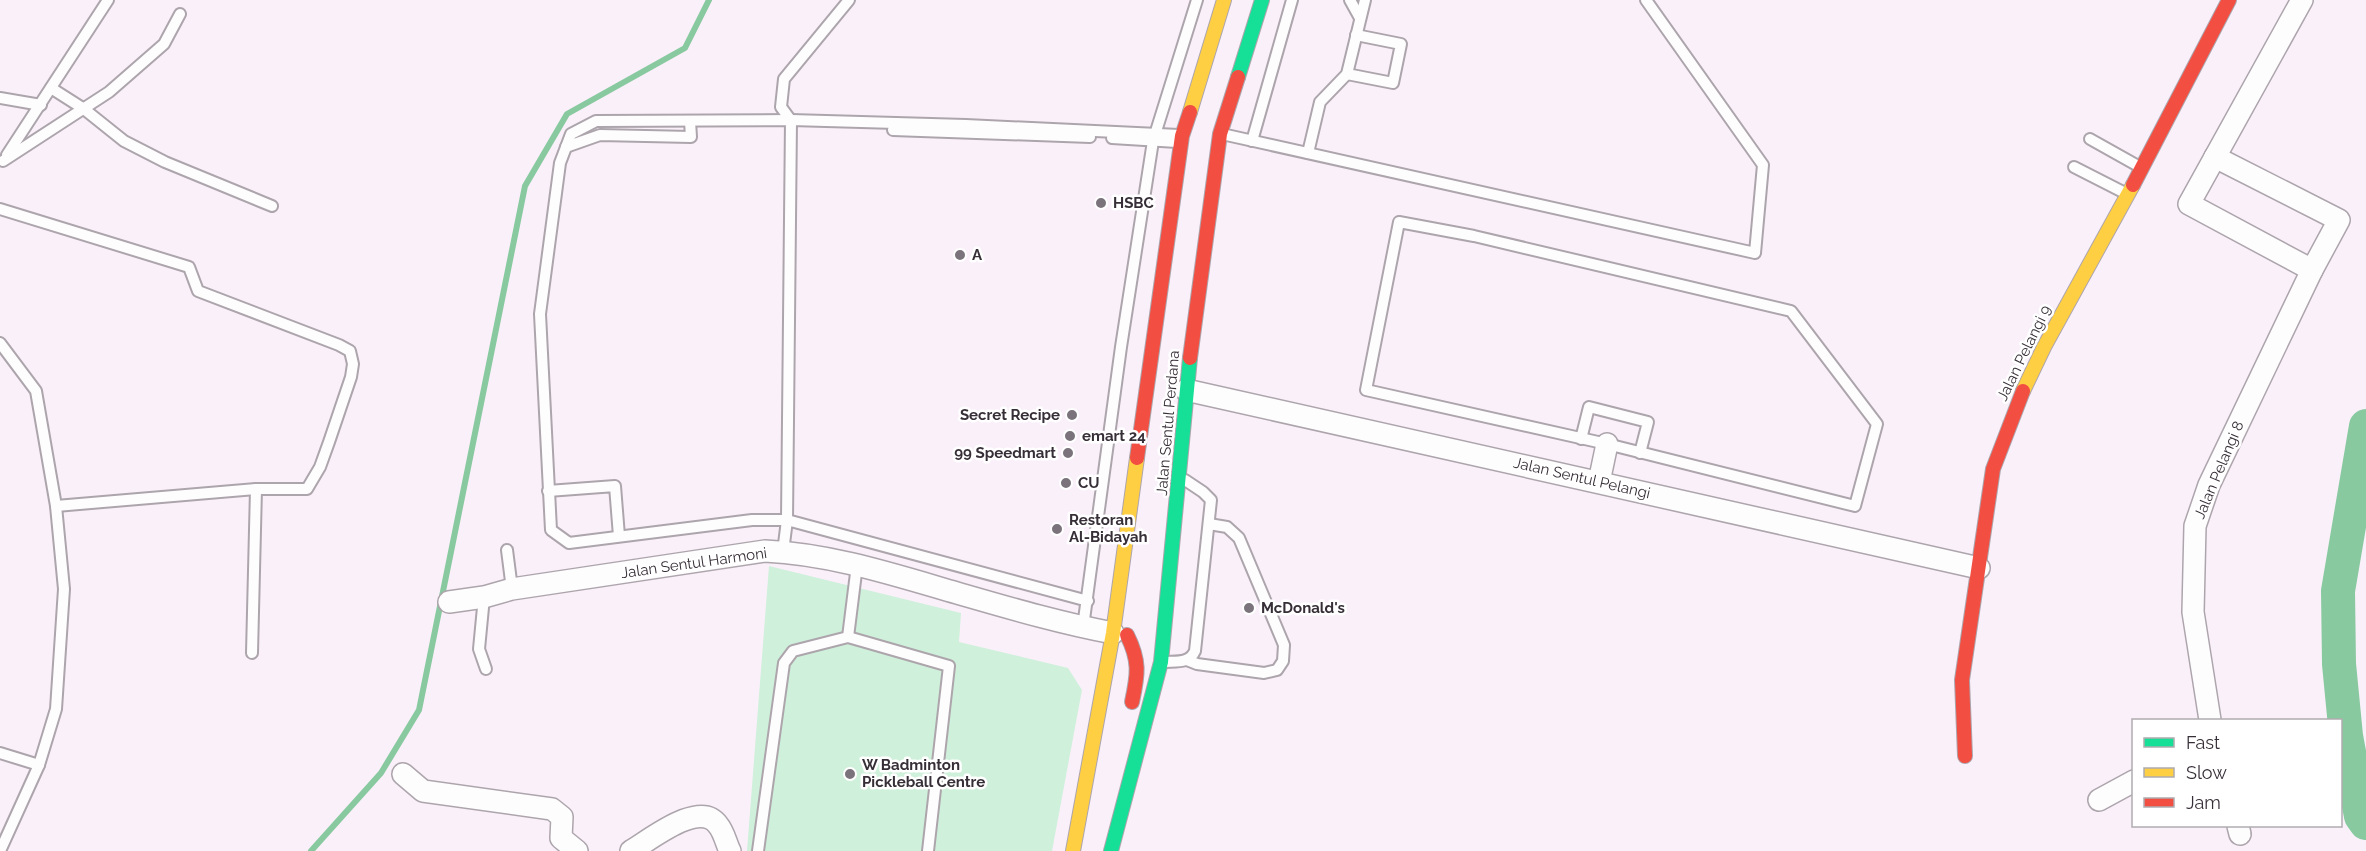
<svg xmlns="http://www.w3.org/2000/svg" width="2366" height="851" viewBox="0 0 2366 851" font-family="Raleway,sans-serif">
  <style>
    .green { fill: #cff0da }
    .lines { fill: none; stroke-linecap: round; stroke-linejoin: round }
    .stream { stroke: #89c9a0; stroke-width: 6 }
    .river { stroke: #89c9a0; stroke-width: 34 }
    .lane-casing { stroke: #ada5ac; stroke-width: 14 }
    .street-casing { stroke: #ada5ac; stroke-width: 24 }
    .fast-casing { stroke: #ada5ac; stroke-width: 16 }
    .slow-casing { stroke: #ada5ac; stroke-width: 16 }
    .jam-casing { stroke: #ada5ac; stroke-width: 16 }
    .lane { stroke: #fefdfe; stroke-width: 10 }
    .street { stroke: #fefdfe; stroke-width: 21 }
    .fast { stroke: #16e098; stroke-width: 14 }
    .slow { stroke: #ffcf43; stroke-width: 14 }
    .jam { stroke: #f24e42; stroke-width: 14 }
    .poi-dot { fill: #7b737b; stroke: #fff; stroke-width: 2 }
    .labels { text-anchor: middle; stroke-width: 5; stroke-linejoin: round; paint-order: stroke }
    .poi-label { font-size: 15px; font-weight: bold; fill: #372f37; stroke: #fff; text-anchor: start }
    .street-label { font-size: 15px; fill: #372f37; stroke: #fff }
  </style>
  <rect width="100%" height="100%" fill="#faf0fa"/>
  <polygon class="green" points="769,566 961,613 959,642 1068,668 1082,690 1052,851 747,851"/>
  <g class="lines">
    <polyline class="stream" points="311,851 381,773 419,710 525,186 567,114 685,48 709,0"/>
    <polyline class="river" points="2366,426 2338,591 2339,664 2346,736 2361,816 2366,823"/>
    <g class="lane-casing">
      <g id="lane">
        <polyline points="1350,0 1360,18"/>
        <polyline points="1347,74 1393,83 1401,44 1356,35"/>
        <polyline points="51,88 84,109 124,141 165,162 272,206"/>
        <polyline points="0,98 41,105"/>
        <polyline points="792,122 781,107 784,79 849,0"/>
        <polyline points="893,130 1090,137"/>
        <polyline points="1222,134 1755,253 1763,165 1646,0"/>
        <polyline points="1112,138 1177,142"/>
        <polyline points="2090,139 2140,167"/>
        <polyline points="1252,141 1292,0"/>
        <polyline points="566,147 600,135 691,137 690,121"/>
        <polyline points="1308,153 1320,102 1347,74 1365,0"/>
        <polyline points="7,155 108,0"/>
        <polyline points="3,161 109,92 164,44 180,14"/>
        <polyline points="2074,167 2127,194"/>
        <polyline points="0,209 189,267 198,291 339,345 350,351 353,364 351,377 329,442 320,467 307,489 256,489 56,506"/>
        <polygon points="1399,222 1474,236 1791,311 1877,424 1855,506 1607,444 1366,390"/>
        <polyline points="0,343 36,391 56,506 64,589 56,709 39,765 0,851"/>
        <polyline points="1581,439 1589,407 1648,422 1640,453"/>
        <polyline points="548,491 615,486 619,536"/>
        <polyline points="507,550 512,589"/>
        <polyline points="783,552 787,520 791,120"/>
        <polyline points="484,597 479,649 486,669"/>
        <polyline points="1088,601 787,520 752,520 569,543 551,530 540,314 560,163 571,134 596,121 791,120 966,125 1179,135"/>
        <polyline points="1083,627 1121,347 1153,141 1197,0"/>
        <polyline points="848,637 857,565"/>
        <polyline points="252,653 256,489"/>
        <polyline points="1187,660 1197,664 1264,673 1277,670 1283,661 1284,645 1239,538 1227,527 1209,524"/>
        <path d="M1164,662C1176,661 1189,664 1195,651L1211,500L1203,492L1185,480"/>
        <polyline points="0,753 39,765"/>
        <polyline points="758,851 784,663 793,651 848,637 949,666 928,851"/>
      </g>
    </g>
    <g class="street-casing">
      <g id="street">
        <polyline points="2302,0 2189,204 2312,270"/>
        <polyline points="1186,390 1979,568"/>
        <polyline points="1599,482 1607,444"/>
        <path d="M449,602L484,597L512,589L765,551C831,554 895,575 957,593C1009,608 1060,623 1113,633"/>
        <polyline points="2210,720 2193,612 2195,526 2209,485 2312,270 2339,220 2215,157"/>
        <polyline points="403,774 423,791 552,809 562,817 561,838 577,851"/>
        <polyline points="2099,800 2134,781"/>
        <polyline points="2238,826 2240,834"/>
        <path d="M631,851C650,840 700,799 718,825C724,832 726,843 730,851"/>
      </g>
    </g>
    <g class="fast-casing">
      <g id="fast">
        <polyline points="1238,77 1262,0"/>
        <polyline points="1111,851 1161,662 1190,358"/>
      </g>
    </g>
    <g class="slow-casing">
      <g id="slow">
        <polyline points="1190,112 1224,0"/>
        <polyline points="2023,391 2044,347 2133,185"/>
        <polyline points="1073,851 1113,633 1137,458"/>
      </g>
    </g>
    <g class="jam-casing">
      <g id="jam">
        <polyline points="2133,185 2229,0"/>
        <polyline points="1190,358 1220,134 1238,77"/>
        <polyline points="1137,458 1182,136 1190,112"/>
        <path d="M1127,635C1140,661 1138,674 1132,702"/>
        <polyline points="1965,756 1962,680 1993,469 2023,391"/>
      </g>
    </g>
    <use href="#lane" class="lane"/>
    <use href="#street" class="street"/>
    <use href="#fast" class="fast"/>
    <use href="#slow" class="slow"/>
    <use href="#jam" class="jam"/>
  </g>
  <g class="poi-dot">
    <circle cx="1101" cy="203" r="6"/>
    <circle cx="960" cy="255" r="6"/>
    <circle cx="1072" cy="415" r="6"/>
    <circle cx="1070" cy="436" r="6"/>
    <circle cx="1068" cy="453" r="6"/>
    <circle cx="1066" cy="483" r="6"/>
    <circle cx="1057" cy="529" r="6"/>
    <circle cx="1249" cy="608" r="6"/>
    <circle cx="850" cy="774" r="6"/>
  </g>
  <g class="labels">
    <g class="poi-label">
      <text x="1113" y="208">HSBC</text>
      <text x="972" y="260">A</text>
      <text x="1060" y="420" text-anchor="end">Secret Recipe</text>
      <text x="1082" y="441">emart 24</text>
      <text x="1056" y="458" text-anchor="end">99 Speedmart</text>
      <text x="1078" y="488">CU</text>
      <text x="1069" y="525">Restoran<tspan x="1069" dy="17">Al-Bidayah</tspan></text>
      <text x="1261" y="613">McDonald's</text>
      <text x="862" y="770">W Badminton<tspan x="862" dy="17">Pickleball Centre</tspan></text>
    </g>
    <g class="street-label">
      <text transform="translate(2024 353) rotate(-64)" y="5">Jalan Pelangi 9</text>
      <text transform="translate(1168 423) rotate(-85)" y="5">Jalan Sentul Perdana</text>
      <text transform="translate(2219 470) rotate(-67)" y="5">Jalan Pelangi 8</text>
      <text transform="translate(1582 478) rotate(13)" y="5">Jalan Sentul Pelangi</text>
      <text transform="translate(694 563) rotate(-8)" y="5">Jalan Sentul Harmoni</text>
    </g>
  </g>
  <rect x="2132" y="719" width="210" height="108" fill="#ffffff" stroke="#afacaf" stroke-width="1.5"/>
  <rect x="2144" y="738" width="30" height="9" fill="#16e098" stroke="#afacaf" stroke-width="1.5"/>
  <text x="2186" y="749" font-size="18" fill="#372f37">Fast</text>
  <rect x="2144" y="768" width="30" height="9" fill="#ffcf43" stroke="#afacaf" stroke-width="1.5"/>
  <text x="2186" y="779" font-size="18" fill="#372f37">Slow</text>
  <rect x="2144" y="798" width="30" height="9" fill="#f24e42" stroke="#afacaf" stroke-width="1.5"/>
  <text x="2186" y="809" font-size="18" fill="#372f37">Jam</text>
</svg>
